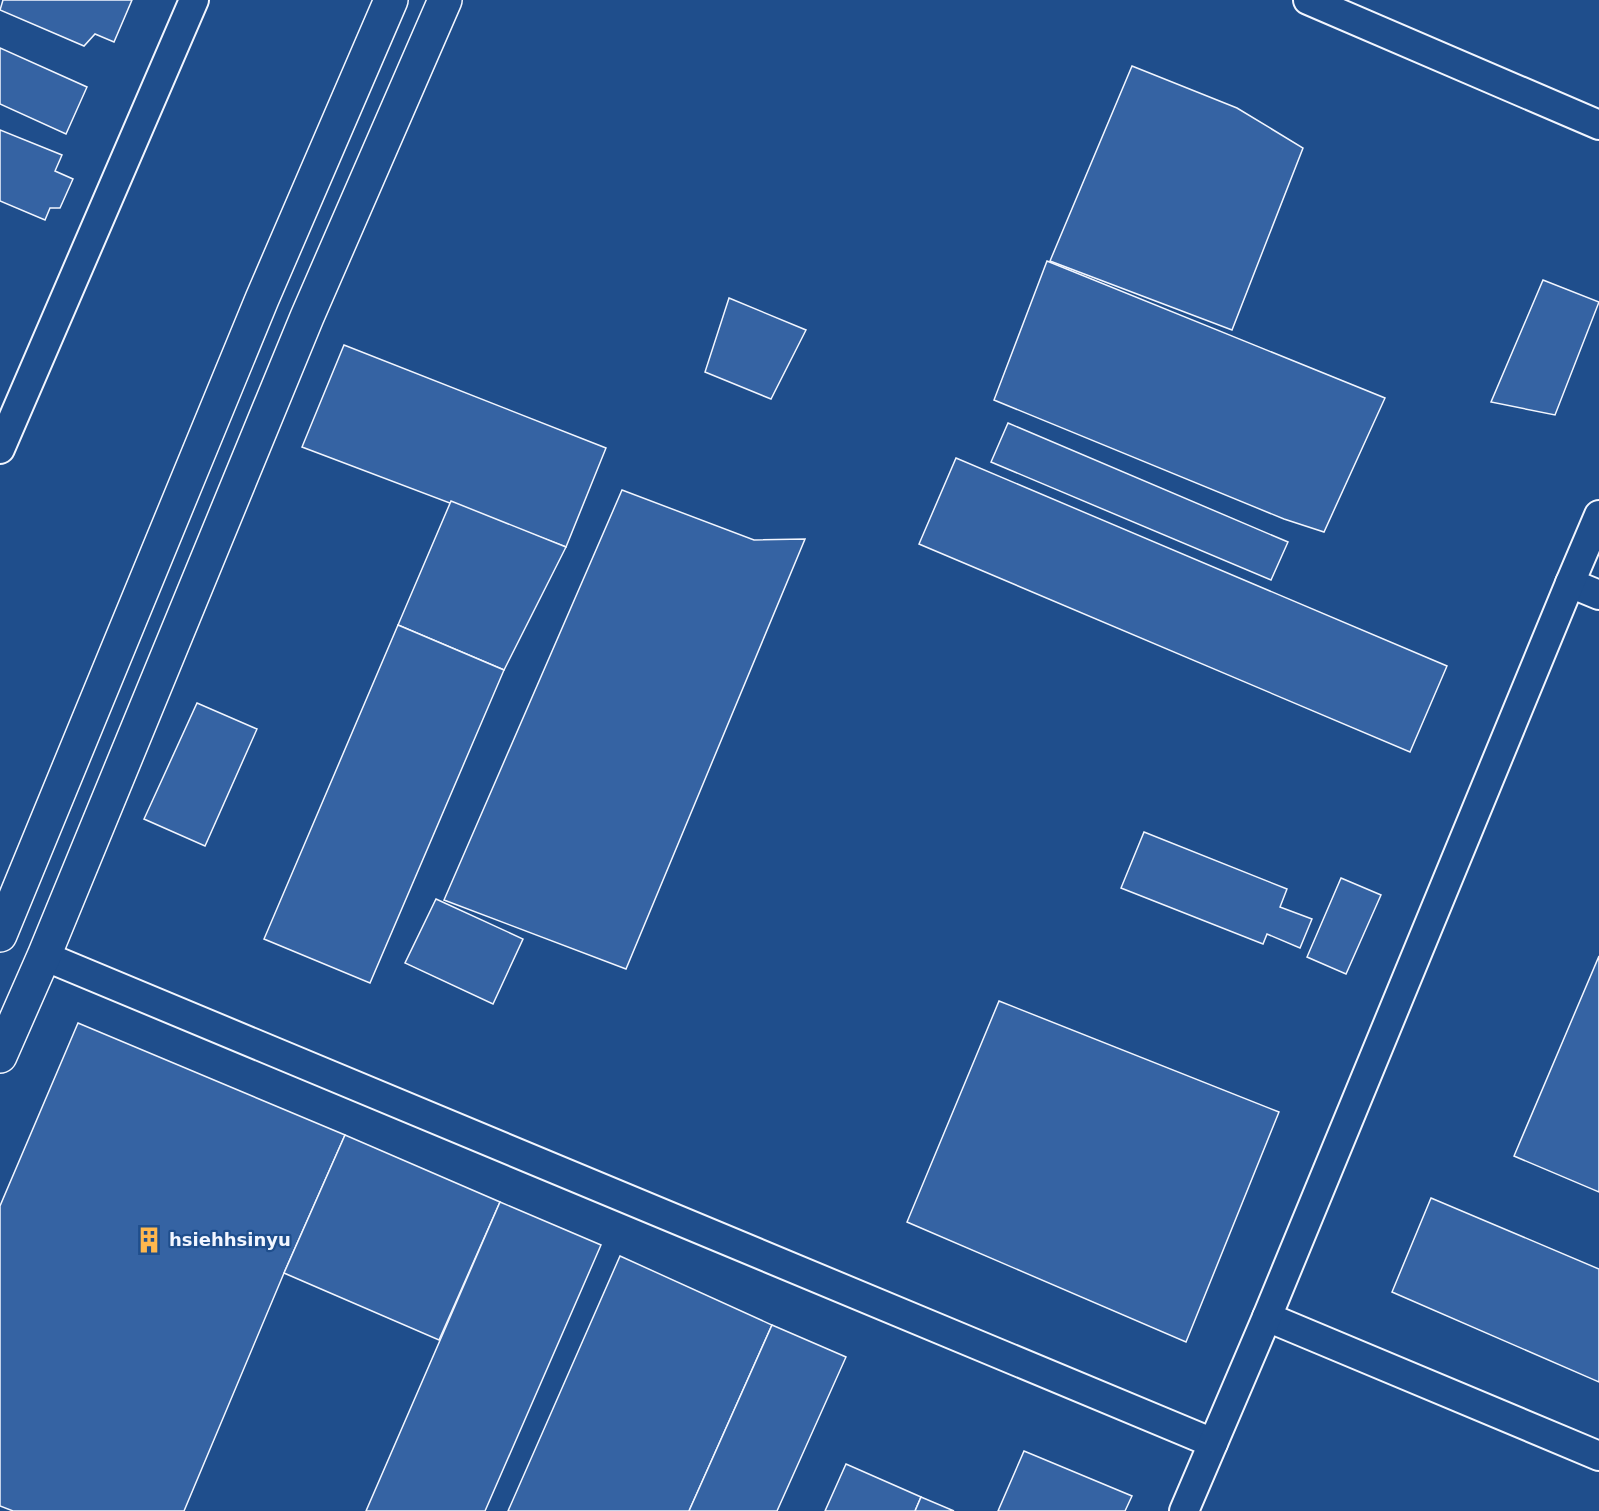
<svg xmlns="http://www.w3.org/2000/svg" width="1599" height="1511" viewBox="0 0 1599 1511" font-family="'DejaVu Sans',sans-serif">
  <style>
    .building { fill: #3563a3; stroke: #f2f6ff; stroke-width: 1.5 }
    .lines { fill: none; stroke-linecap: round; stroke-linejoin: round }
    .street-casing { stroke: #f2f6ff; stroke-width: 32 }
    .primary-casing { stroke: #f2f6ff; stroke-width: 36 }
    .street { stroke: #1f4e8c; stroke-width: 28 }
    .primary { stroke: #1f4e8c; stroke-width: 33 }
    .labels { text-anchor: middle; stroke-width: 4.5; stroke-linejoin: round; paint-order: stroke }
    .poi-label { font-size: 18px; font-weight: bold; fill: #f2f6ff; stroke: #1f4e8c; text-anchor: start }
  </style>
  <rect width="100%" height="100%" fill="#1f4e8c"/>
  <g class="building">
    <polygon points="3,0 132,0 114,42 95,34 84,46 0,10"/>
    <polygon points="0,48 87,87 66,134 0,104"/>
    <polygon points="1132,66 1237,108 1303,148 1232,330 1050,261"/>
    <polygon points="0,130 62,155 55,171 73,179 60,208 50,208 45,220 0,201"/>
    <polygon points="1047,261 1385,398 1324,532 1284,519 994,400"/>
    <polygon points="1543,280 1599,302 1555,415 1491,402"/>
    <polygon points="729,298 806,330 771,399 705,372"/>
    <polygon points="344,345 606,448 566,547 302,447"/>
    <polygon points="1008,423 1288,542 1271,580 991,462"/>
    <polygon points="956,458 1447,666 1410,752 919,544"/>
    <polygon points="622,490 754,540 805,539 626,969 444,900"/>
    <polygon points="451,501 566,547 504,670 398,625"/>
    <polygon points="398,625 504,670 370,983 264,939"/>
    <polygon points="197,703 257,729 205,846 144,819"/>
    <polygon points="1144,832 1287,889 1280,907 1312,919 1300,948 1267,934 1263,944 1121,888"/>
    <polygon points="1341,878 1381,895 1346,974 1307,957"/>
    <polygon points="436,899 523,939 493,1004 405,963"/>
    <polygon points="1599,956 1599,1192 1514,1156"/>
    <polygon points="999,1001 1279,1112 1186,1342 907,1222"/>
    <polygon points="78,1023 345,1135 284,1273 184,1511 13,1511 0,1506 0,1206"/>
    <polygon points="345,1135 500,1202 439,1340 284,1273"/>
    <polygon points="1431,1198 1599,1269 1599,1382 1392,1292"/>
    <polygon points="500,1202 601,1245 485,1511 366,1511"/>
    <polygon points="620,1256 772,1325 689,1511 508,1511"/>
    <polygon points="772,1325 846,1357 777,1511 689,1511"/>
    <polygon points="1024,1451 1132,1496 1125,1511 998,1511"/>
    <polygon points="846,1464 921,1497 915,1511 825,1511"/>
    <polygon points="921,1497 954,1511 915,1511"/>
  </g>
  <g class="lines">
    <g class="street-casing">
      <g id="street">
        <polyline points="1308,0 1599,125"/>
        <polyline points="0,449 194,0"/>
        <polyline points="1570,583 1599,595"/>
        <polyline points="44,956 1213,1443"/>
        <polyline points="1267,1317 1599,1456"/>
        <polyline points="1184,1511 1267,1317 1570,583 1599,515"/>
      </g>
    </g>
    <g class="primary-casing">
      <g id="primary">
        <polyline points="0,935 262,299 391,0"/>
        <polyline points="0,1056 44,956 307,317 445,0"/>
      </g>
    </g>
    <use href="#street" class="street"/>
    <use href="#primary" class="primary"/>
  </g>
  <defs>
    <g id="building-bare" transform="scale(2.07)"><path d="M-4-6H4V6H1V3H-1V6H-4ZM-2.5-4.3h1.7v1.8h-1.7ZM.8-4.3h1.7v1.8H.8ZM-2.5-1h1.7V.8h-1.7ZM.8-1h1.7V.8H.8Z" fill="#ffb74d" stroke="#1f4e8c" stroke-width="2.5" paint-order="stroke"/></g>
  </defs>
  <g fill-rule="evenodd">
    <use href="#building-bare" x="149" y="1240"/>
  </g>
  <g class="labels">
    <g class="poi-label">
      <text x="169" y="1246">hsiehhsinyu</text>
    </g>
  </g>
</svg>
